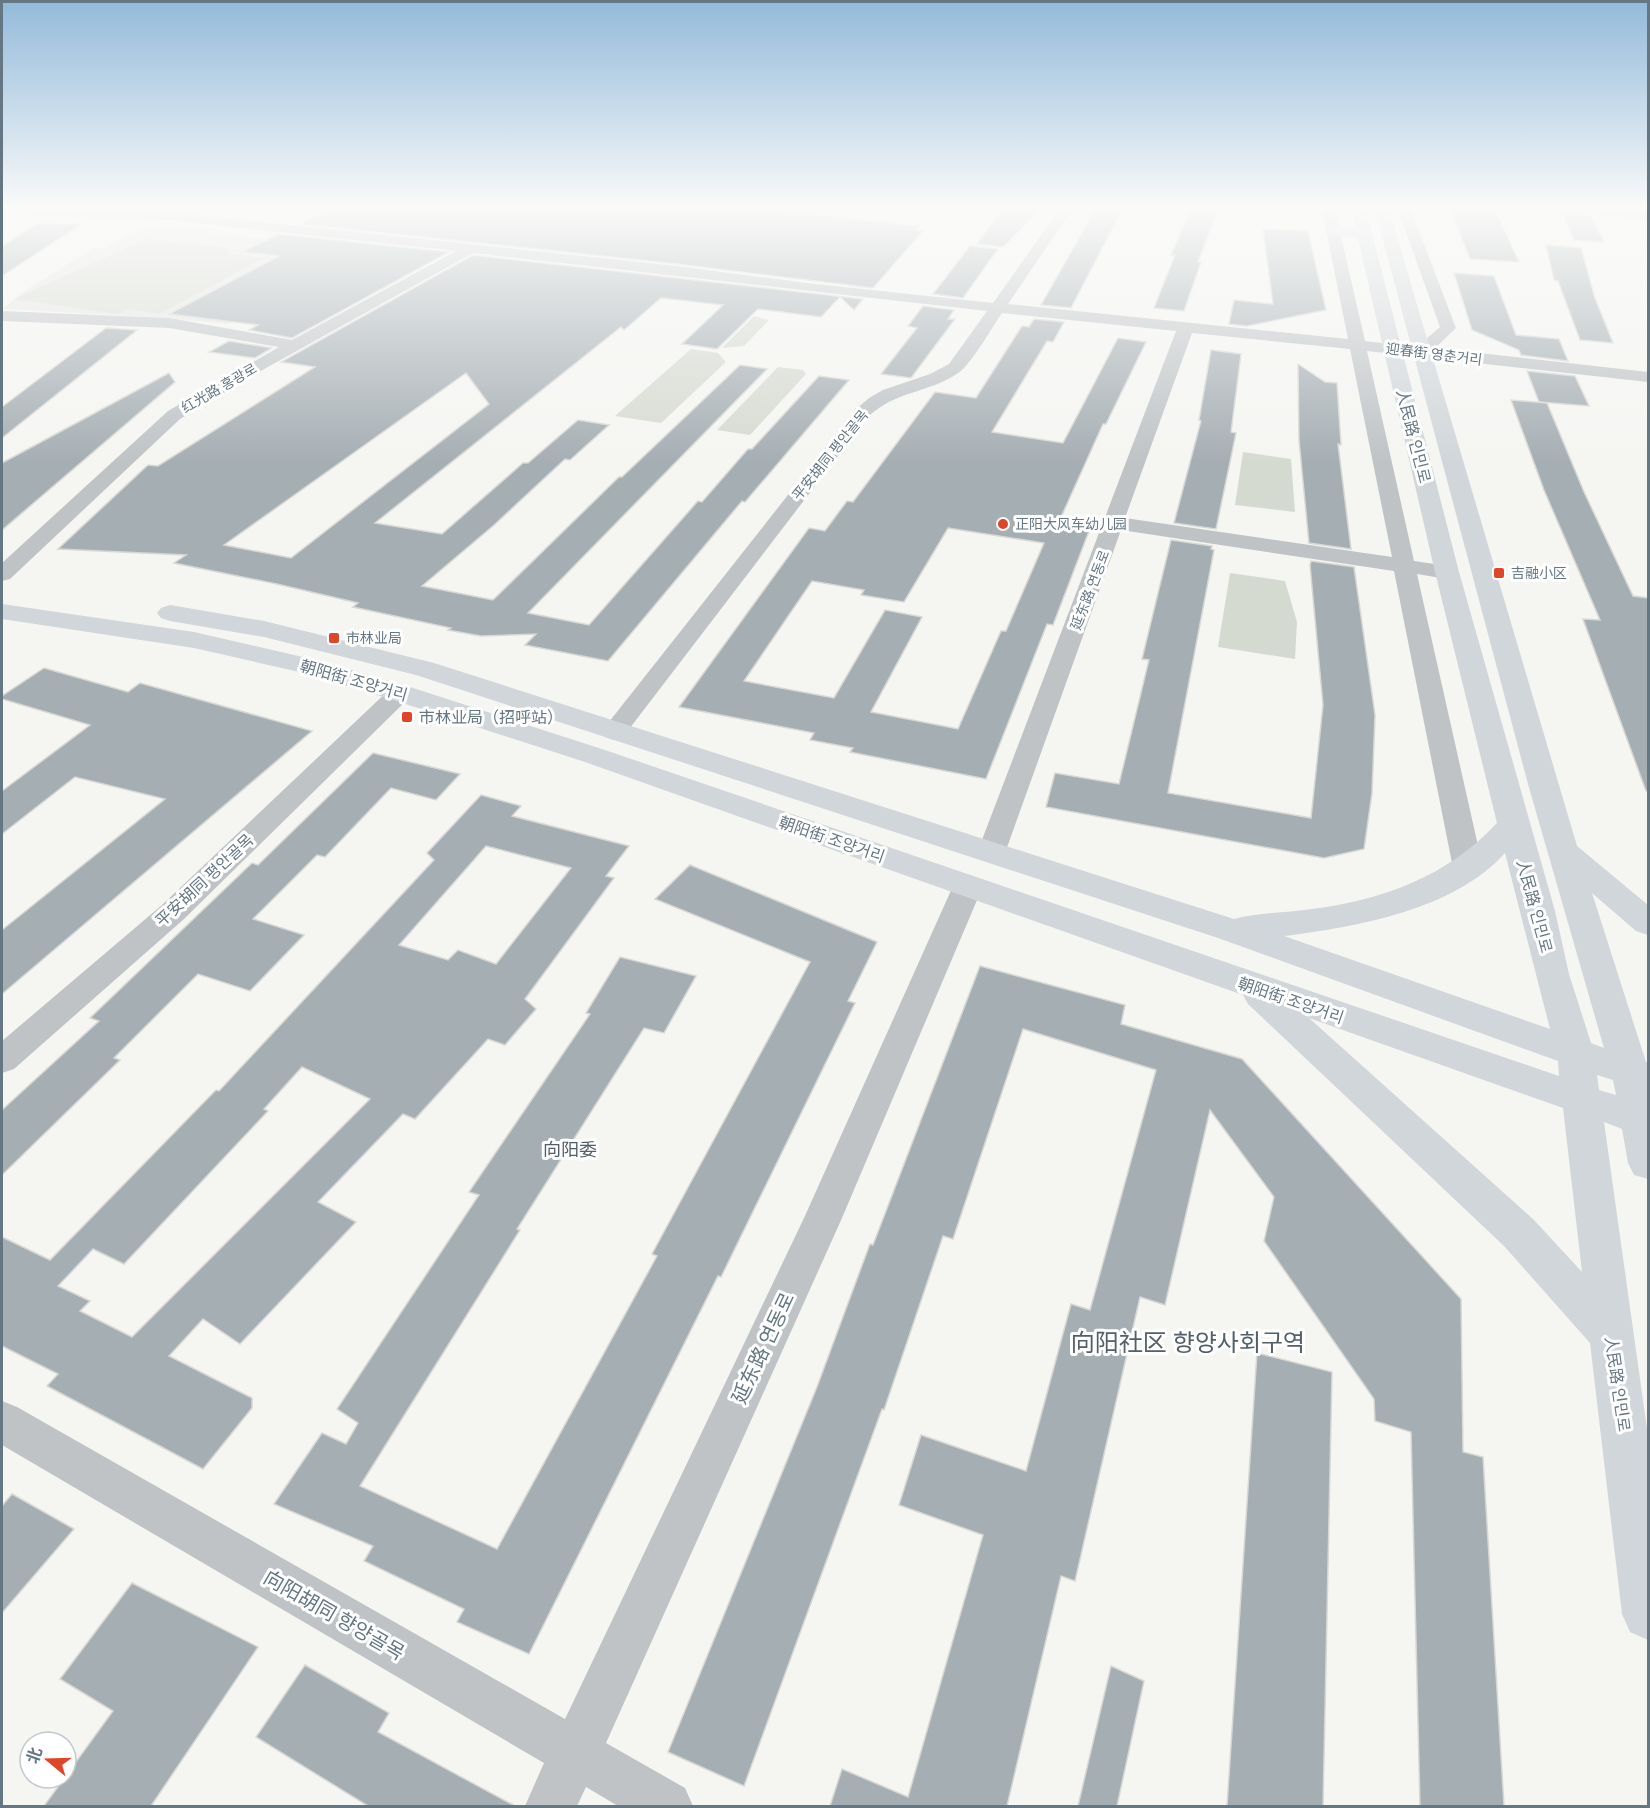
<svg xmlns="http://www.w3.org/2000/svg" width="1650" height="1808" viewBox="0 0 1650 1808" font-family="'Public Sans','Noto Sans SC','Noto Sans KR',sans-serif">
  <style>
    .built { fill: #e3e4e3 }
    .green { fill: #d5dad1 }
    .building { fill: #a5aeb3; stroke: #d7d7d4; stroke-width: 1.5; fill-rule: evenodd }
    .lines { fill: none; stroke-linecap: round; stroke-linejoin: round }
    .minor { fill: #bfc3c6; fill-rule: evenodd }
    .major { fill: #d1d6da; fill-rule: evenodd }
    .poi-dot { fill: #df4528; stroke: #fff; stroke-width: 2 }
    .labels { text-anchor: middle; stroke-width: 6; stroke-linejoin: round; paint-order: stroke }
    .far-street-label { font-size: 14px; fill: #657782; stroke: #fff }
    .far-poi-label { font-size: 14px; fill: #657782; stroke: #fff; text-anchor: start }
    .street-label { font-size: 16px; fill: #657782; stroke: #fff }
    .poi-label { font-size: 16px; fill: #657782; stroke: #fff; text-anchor: start }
    .neighbourhood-label { font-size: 18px; fill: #536067; stroke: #fff }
    .near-street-label { font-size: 20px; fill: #657782; stroke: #fff }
    .near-quarter-label { font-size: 24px; fill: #536067; stroke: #fff }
  </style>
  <rect width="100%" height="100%" fill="#f5f5f2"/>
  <polygon class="built" points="150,224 212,229 207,232 353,250 229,324 154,317 2,309 26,290 94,248 103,249"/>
  <g class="green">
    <polygon points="147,239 229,248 228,254 264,258 159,314 128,309 119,314 14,299"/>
    <polygon points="754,316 769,320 744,346 722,348"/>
    <polygon points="691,349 718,353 726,362 661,423 615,416"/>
    <polygon points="778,367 803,370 806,374 750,435 717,430"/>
    <polygon points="1243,452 1291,459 1295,512 1235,505"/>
    <polygon points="1230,573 1285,581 1297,622 1295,659 1218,647"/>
  </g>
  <g class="building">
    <polygon points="329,210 770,210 920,226 916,230 923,231 873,288 677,264 300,224"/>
    <polygon points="1001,210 1040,210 1003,247 977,244"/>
    <polygon points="1095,210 1122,210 1071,308 1041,305"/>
    <polygon points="1191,210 1218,210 1198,262 1201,262 1184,311 1154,308 1175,255 1171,255"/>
    <polygon points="1451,210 1495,210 1519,262 1470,259"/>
    <polygon points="1562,213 1591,216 1604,242 1574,240"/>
    <polygon points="39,223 82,224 2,276 2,246"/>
    <polygon points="1263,229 1308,231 1326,310 1247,326 1229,324 1234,300 1273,304"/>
    <polygon points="278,234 449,252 292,338 249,330 258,325 169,314 279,256 242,252"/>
    <polygon points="1546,245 1581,248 1595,298 1613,343 1580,340 1558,281 1554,280"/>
    <polygon points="970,246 998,249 963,298 933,294"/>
    <path d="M473,255L863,299L854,310L840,297L821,317L758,309L717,349L682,344L723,305L661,298L624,330L621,327L375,523L442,534L523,463H528L578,420L609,425L570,460L565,459L494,525L422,586L493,600L619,477H622L740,365L767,369L528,613L589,625L698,501L702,502L748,449H752L819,376L849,380L745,502L742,501L608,661L525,645L536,634L481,636L448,630L451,628L353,607L358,603L277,584L174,563L186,555L58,549L148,465L158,466L315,367L281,362ZM466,373L489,404L291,558L224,545Z"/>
    <polygon points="1454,273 1494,276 1516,335 1559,339 1568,361 1521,355 1519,350 1472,330"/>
    <polygon points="923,306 954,310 948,319 955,319 911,378 881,374 917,328 908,326"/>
    <path d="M1034,319L1064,322L1053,342L1047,341L992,432L1063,443L1118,338L1146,342L1106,424H1103L1057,526L1089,531L1053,625L1047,624L986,779L850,752L853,748L810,740L814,733L679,707L809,528L825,531L847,501L853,502L935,392L976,398L1022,326L1029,327ZM948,528L1044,543L1006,631H1001L958,729L871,712L922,617L885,610L834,698L744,681L812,581L864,590L861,595L904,602Z"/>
    <polygon points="106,328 137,330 2,438 2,407"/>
    <polygon points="229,341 272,348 255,358 209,352"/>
    <polygon points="1211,350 1241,354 1231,432 1236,433 1216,529 1174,523 1201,421 1199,420"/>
    <polygon points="1298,364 1325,382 1337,383 1341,445 1338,444 1351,549 1309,543 1299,440"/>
    <polygon points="1527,371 1575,376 1589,406 1539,402"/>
    <polygon points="169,373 175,382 2,530 2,463"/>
    <polygon points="1511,400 1547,403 1584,492 1633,596 1648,598 1648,791 1646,791 1583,619 1600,620 1544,490"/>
    <polygon points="1171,540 1212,546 1211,549 1214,550 1168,793 1311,818 1323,705 1310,565 1311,561 1354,567 1375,715 1372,793 1364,849 1324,858 1046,807 1055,773 1119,784 1149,660 1142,659"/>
    <polygon points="44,668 128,692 140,683 312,731 2,994 2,930 165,799 75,777 2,834 2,791 90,725 2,699 2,696"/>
    <polygon points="373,753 460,774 436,800 391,788 325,857 317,855 253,919 304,935 250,991 198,974 114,1058 120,1060 2,1175 2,1110 99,1021 90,1018 252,863 258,865"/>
    <path d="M481,795L521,806L512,816L629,846L606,876L614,878L525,999L536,1009L505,1045L488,1039L415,1119L403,1114L318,1202L356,1222L240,1344L203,1319L169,1356L252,1398V1408L203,1469L47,1386L58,1374L2,1346V1237L50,1260L216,1090L219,1091L434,860L427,853ZM486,846L571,868L496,964L458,950L448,960L399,945ZM302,1067L370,1099L132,1337L80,1311L90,1301L58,1286L93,1249L124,1264L268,1111L264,1109Z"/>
    <polygon points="690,865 877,942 848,1001 855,1003 721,1277 718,1276 529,1654 457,1622 464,1609 364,1561 373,1546 274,1504 322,1433 346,1444 358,1423 337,1409 479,1195 469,1192 590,1014 586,1013 620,957 696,976 664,1033 644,1028 517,1229 520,1230 360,1486 497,1549 657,1256 652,1254 810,962 655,899"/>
    <polygon points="980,966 1125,1005 1121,1024 1242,1059 1461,1299 1463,1452 1483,1457 1504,1806 1420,1806 1411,1432 1375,1421 1374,1399 1264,1241 1274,1197 1210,1110 1165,1305 1140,1297 1075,1581 1061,1576 1007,1806 830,1806 842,1769 908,1797 983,1535 899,1505 921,1435 1026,1471 1071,1304 1090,1310 1156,1070 1023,1029 953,1239 943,1236 884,1410 882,1409 744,1786 668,1752 817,1387 870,1244 873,1245"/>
    <polygon points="1257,1353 1332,1372 1323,1806 1227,1806"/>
    <polygon points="12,1494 74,1529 2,1613 2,1506"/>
    <polygon points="132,1583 258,1647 151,1806 44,1806 113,1711 60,1679"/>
    <polygon points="305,1665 389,1713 378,1732 515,1806 368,1806 256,1737"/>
    <polygon points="1111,1666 1144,1681 1117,1806 1078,1806"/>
  </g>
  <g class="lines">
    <g class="minor">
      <path d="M2,210L169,212L677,266L807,283L993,303L1059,210H1072L1008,304L1348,339L1322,210H1335L1365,341L1417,347L1440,327L1398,210H1411L1456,328L1435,348L1648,372V382L1367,351L1414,561L1455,567L1458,572L1455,577L1447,579L1417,574L1483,868L1478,875L1468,878L1458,875L1453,868L1394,571L1121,530L1005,853L1001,860L991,862L981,860L977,853L1176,331L1002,313C992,327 971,365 958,373C928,394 895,390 867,418L623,737L614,740L605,737L601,732L605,727L855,410L869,398L883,390L930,374L949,364L987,311L473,253L266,368L180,419L10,579L2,581V563L168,411L279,347L169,328L2,321V311L169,318L292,340L456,251L169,220L2,214ZM1192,333L1350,349L1392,557L1125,518Z"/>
      <polygon points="1584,210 1648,211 1648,219 1591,214"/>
      <polygon points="400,686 409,688 412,693 409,698 184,919 14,1069 2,1073 2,1041 162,905 391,688"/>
      <polygon points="968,876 978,879 983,886 842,1218 606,1743 685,1788 693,1806 618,1806 586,1787 577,1806 525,1806 544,1763 2,1445 2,1401 17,1407 565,1719 804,1218 953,886 958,879"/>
    </g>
    <path class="major" d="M1352,210H1366L1459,572L1555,911L1569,974L1591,1043L1604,1048L1528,784L1375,210H1389L1577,846L1648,905V935L1636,931L1592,893L1646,1062L1648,1063V1179L1634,1175L1628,1163L1622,1129L1604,1122L1648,1436V1640L1630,1632L1622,1614L1590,1343L1504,1246L1248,1004L1243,995L585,762L390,699L304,673L194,648L2,619V604L194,632L320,661L410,687L605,750L1559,1076L1558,1061L1218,938L416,675L264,637L170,621L161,618L157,613L161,608L170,605L264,621L434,663L1234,919C1259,912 1287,913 1312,909C1383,900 1448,876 1497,823L1435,572L1358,239L1329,234L1326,231L1334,226L1356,230ZM1505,853L1550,1029L1284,936C1356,927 1454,910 1505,853ZM1309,1018L1563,1108L1582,1272L1534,1220ZM1597,1075L1613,1080L1616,1095L1599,1090Z"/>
  </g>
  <linearGradient id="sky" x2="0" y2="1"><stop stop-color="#93bada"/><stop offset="0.45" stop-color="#fafaf9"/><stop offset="1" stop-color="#fafaf9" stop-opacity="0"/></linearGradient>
  <rect width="1650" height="463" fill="url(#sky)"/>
  <g class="poi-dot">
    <circle cx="1003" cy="524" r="6"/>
    <rect x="1493" y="567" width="12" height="12" rx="3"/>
    <rect x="328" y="632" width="12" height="12" rx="3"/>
    <rect x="401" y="711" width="12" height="12" rx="3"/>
  </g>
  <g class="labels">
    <g class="far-street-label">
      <text transform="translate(1434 354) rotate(7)" y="5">迎春街 영춘거리</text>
      <text transform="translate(219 388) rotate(-30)" y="5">红光路 홍광로</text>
      <text transform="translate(830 455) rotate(-51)" y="5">平安胡同 평안골목</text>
      <text transform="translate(1090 590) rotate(-69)" y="5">延东路 연동로</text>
    </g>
    <g class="far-poi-label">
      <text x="1015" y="529">正阳大风车幼儿园</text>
      <text x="1511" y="578">吉融小区</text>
      <text x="346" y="643">市林业局</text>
    </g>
    <g class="street-label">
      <text transform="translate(1414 436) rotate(76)" y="6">人民路 인민로</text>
      <text transform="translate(354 680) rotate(16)" y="6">朝阳街 조양거리</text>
      <text transform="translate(832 839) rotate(19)" y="6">朝阳街 조양거리</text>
      <text transform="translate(204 880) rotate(-43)" y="6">平安胡同 평안골목</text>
      <text transform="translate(1535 906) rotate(75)" y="6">人民路 인민로</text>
      <text transform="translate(1291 1000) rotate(19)" y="6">朝阳街 조양거리</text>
      <text transform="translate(1618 1384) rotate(82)" y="6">人民路 인민로</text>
    </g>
    <g class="poi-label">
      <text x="419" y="723">市林业局（招呼站）</text>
    </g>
    <g class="neighbourhood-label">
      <text x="570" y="1156">向阳委</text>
    </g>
    <g class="near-street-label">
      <text transform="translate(763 1348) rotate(-65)" y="7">延东路 연동로</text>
      <text transform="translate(334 1615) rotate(30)" y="7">向阳胡同 향양골목</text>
    </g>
    <g class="near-quarter-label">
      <text x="1188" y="1351">向阳社区 향양사회구역</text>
    </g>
  </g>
  <rect width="1650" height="1808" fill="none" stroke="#657782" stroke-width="6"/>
  <g transform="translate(48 1760) rotate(289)"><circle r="28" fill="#ffffff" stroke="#c1c9cd" stroke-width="1.5"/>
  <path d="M0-4.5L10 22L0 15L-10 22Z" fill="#df4528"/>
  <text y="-9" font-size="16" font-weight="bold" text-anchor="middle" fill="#657782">北</text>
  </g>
</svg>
